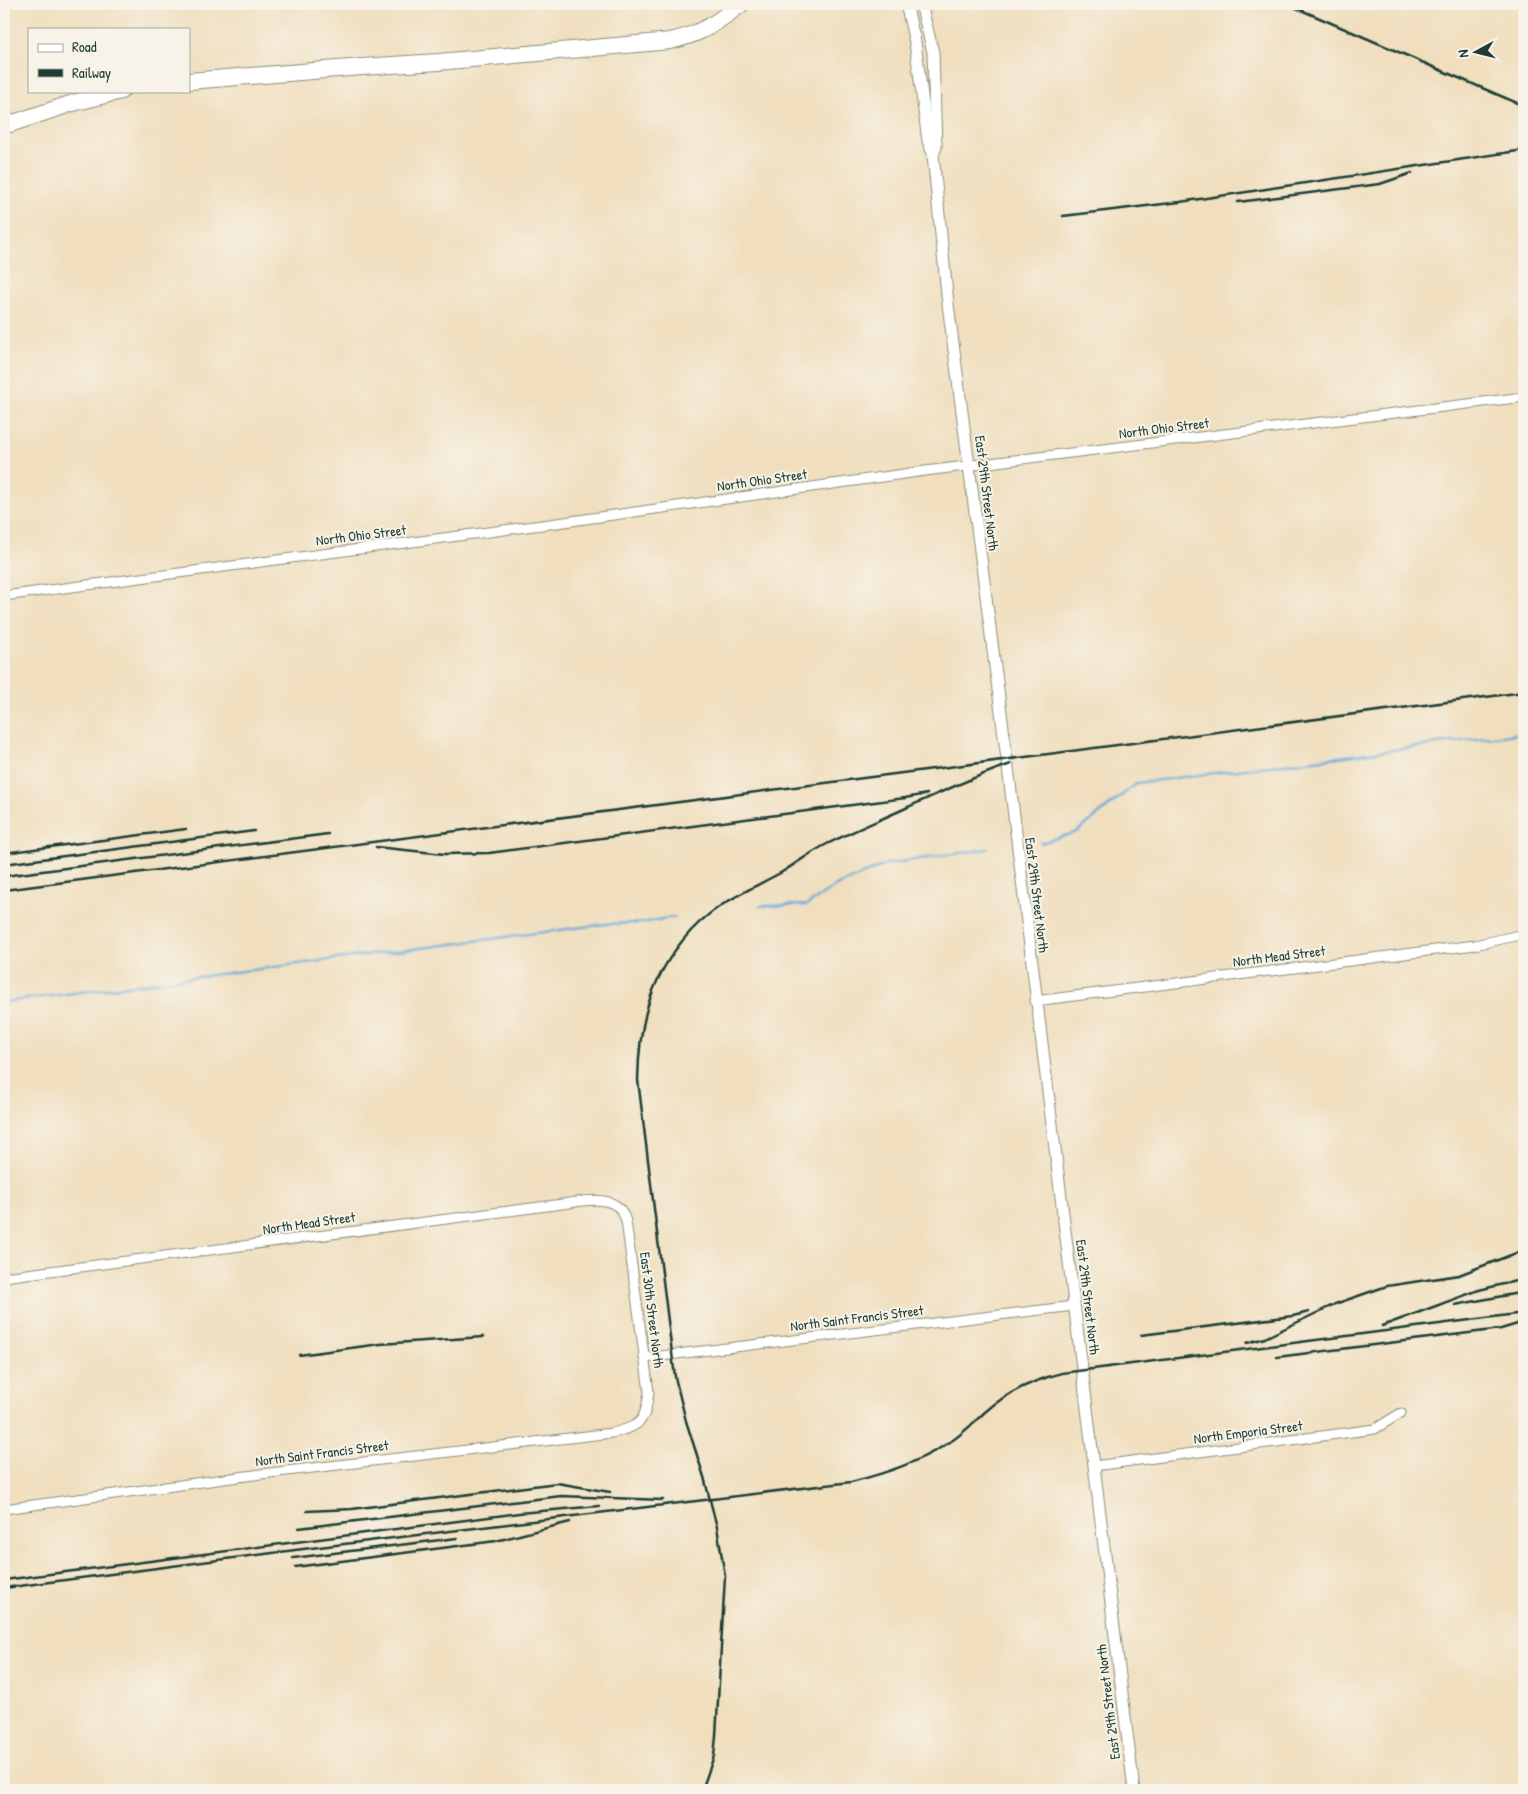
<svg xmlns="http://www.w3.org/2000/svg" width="1528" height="1794" viewBox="0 0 1528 1794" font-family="'Patrick Hand',sans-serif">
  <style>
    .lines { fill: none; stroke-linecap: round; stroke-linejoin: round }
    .stream { stroke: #64a9d9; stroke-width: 2.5 }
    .minor-casing { stroke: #888e78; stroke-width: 11 }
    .tertiary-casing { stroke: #888e78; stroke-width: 13 }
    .motorway-casing { stroke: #888e78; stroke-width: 18 }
    .minor { stroke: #fff; stroke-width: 9 }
    .tertiary { stroke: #fff; stroke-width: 11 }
    .motorway { stroke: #fff; stroke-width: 16 }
    .rail { stroke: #1f3d34; stroke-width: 2.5 }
    .labels { text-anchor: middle; stroke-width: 4; stroke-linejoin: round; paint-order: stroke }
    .street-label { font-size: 14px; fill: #1f3d34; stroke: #f7f3e8 }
  </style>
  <rect width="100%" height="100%" fill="#f7f3e8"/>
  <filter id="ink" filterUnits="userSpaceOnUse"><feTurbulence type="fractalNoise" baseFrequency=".02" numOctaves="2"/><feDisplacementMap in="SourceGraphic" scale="10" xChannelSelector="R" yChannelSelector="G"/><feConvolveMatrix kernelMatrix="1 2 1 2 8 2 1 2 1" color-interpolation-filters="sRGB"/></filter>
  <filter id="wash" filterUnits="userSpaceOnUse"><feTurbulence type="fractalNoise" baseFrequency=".0096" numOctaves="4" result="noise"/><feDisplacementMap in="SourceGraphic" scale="20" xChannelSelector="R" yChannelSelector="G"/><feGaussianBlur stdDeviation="1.12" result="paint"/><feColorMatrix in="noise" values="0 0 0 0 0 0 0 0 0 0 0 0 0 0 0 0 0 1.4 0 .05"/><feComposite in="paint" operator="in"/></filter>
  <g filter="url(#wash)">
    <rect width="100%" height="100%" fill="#f0debd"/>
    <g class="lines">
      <g class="stream">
        <polyline points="1041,843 1077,832 1137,783 1524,733"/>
        <polyline points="760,906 807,905 836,886 887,864 987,849"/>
        <polyline points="4,1002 606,924 642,923 674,917"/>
      </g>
    </g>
  </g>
  <g filter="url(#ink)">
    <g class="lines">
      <g class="minor-casing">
        <g id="minor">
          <polyline points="4,596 557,523 925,471 1524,397"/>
          <polyline points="1035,1001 1475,945 1524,934"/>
          <path d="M4,1277L562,1204C579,1202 608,1194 621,1210C623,1213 625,1218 626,1221L649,1392C645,1421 642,1426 612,1433L261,1474L4,1509"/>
          <polyline points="644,1358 1074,1306"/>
          <polyline points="1094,1466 1375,1429 1401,1413"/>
        </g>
      </g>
      <g class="tertiary-casing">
        <g id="tertiary">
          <polyline points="906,4 915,42 928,141 932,151"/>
          <polyline points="921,4 933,52 936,147 933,155 948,304 1006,751 1134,1790"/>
        </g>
      </g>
      <g class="motorway-casing">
        <g id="motorway">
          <path d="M189,81L362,67L438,62L670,41C702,34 716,23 741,4"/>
          <polyline points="4,126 73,103 121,91"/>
        </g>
      </g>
      <use href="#minor" class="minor"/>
      <use href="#tertiary" class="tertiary"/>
      <use href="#motorway" class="motorway"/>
      <g class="rail">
        <polyline points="1287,4 1524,106"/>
        <polyline points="1238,202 1380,184 1412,173"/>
        <polyline points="1063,216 1180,202 1524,150"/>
        <polyline points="376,847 444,854 489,853 905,798 927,794"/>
        <polyline points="4,853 186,829"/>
        <polyline points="4,864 254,831"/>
        <polyline points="4,876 328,834"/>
        <polyline points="4,890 1524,692"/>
        <polyline points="1455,1305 1524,1292"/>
        <polyline points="1382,1326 1479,1290 1524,1279"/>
        <polyline points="1141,1335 1293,1316 1309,1312"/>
        <polyline points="1247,1343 1265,1338 1335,1304 1387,1286 1459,1275 1524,1250"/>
        <polyline points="299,1355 380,1344 483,1337"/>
        <polyline points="1277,1357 1501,1329 1524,1322"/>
        <polyline points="307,1511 352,1509 557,1483 610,1492"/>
        <polyline points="299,1528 561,1496 663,1500"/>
        <polyline points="293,1558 457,1538"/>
        <polyline points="295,1567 496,1541 570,1522"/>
        <polyline points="4,1580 519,1513 599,1506"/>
        <path d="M4,1588L295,1550L851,1482C887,1473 919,1462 950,1442C964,1433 973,1423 985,1412C1007,1392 1034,1380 1062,1373L1524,1313"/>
        <path d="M702,1790L714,1756L716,1736L725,1576L717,1527L704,1477L686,1421L675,1377L638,1080C639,1026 648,983 683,940C712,904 744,893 782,872C797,863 811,852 827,844C853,831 880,820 906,808C941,792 975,776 1011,764"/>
      </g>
    </g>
  </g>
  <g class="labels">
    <g class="street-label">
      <text transform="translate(1164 428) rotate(-7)" y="5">North Ohio Street</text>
      <text transform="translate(762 480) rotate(-8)" y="5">North Ohio Street</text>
      <text transform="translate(987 493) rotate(83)" y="5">East 29th Street North</text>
      <text transform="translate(361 535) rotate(-7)" y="5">North Ohio Street</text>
      <text transform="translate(1037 895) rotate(83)" y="5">East 29th Street North</text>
      <text transform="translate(1279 956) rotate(-7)" y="5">North Mead Street</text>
      <text transform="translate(309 1223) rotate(-8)" y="5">North Mead Street</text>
      <text transform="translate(1088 1297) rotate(83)" y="5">East 29th Street North</text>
      <text transform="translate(652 1310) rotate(83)" y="5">East 30th Street North</text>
      <text transform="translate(857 1318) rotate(-7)" y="5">North Saint Francis Street</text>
      <text transform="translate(1248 1432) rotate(-7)" y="5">North Emporia Street</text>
      <text transform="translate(322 1453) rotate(-7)" y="5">North Saint Francis Street</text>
      <text transform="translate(1108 1702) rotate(-97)" y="5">East 29th Street North</text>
    </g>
  </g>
  <rect width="1528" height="1794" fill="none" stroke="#f7f3e8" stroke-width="20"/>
  <rect x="28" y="28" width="162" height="65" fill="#f7f3e8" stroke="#a1aaa0"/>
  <rect x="38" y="44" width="25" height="8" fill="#ffffff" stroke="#a1aaa0"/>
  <text x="72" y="52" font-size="15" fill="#1f3d34">Road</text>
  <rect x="38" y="69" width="25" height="8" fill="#1f3d34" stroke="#a1aaa0"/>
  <text x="72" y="78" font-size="15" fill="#1f3d34">Railway</text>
  <g transform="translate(1476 52) rotate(263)" stroke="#f7f3e8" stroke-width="4" paint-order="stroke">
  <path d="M0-4L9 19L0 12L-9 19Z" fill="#1f3d34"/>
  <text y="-8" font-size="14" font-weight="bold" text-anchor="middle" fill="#1f3d34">N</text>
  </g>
</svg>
